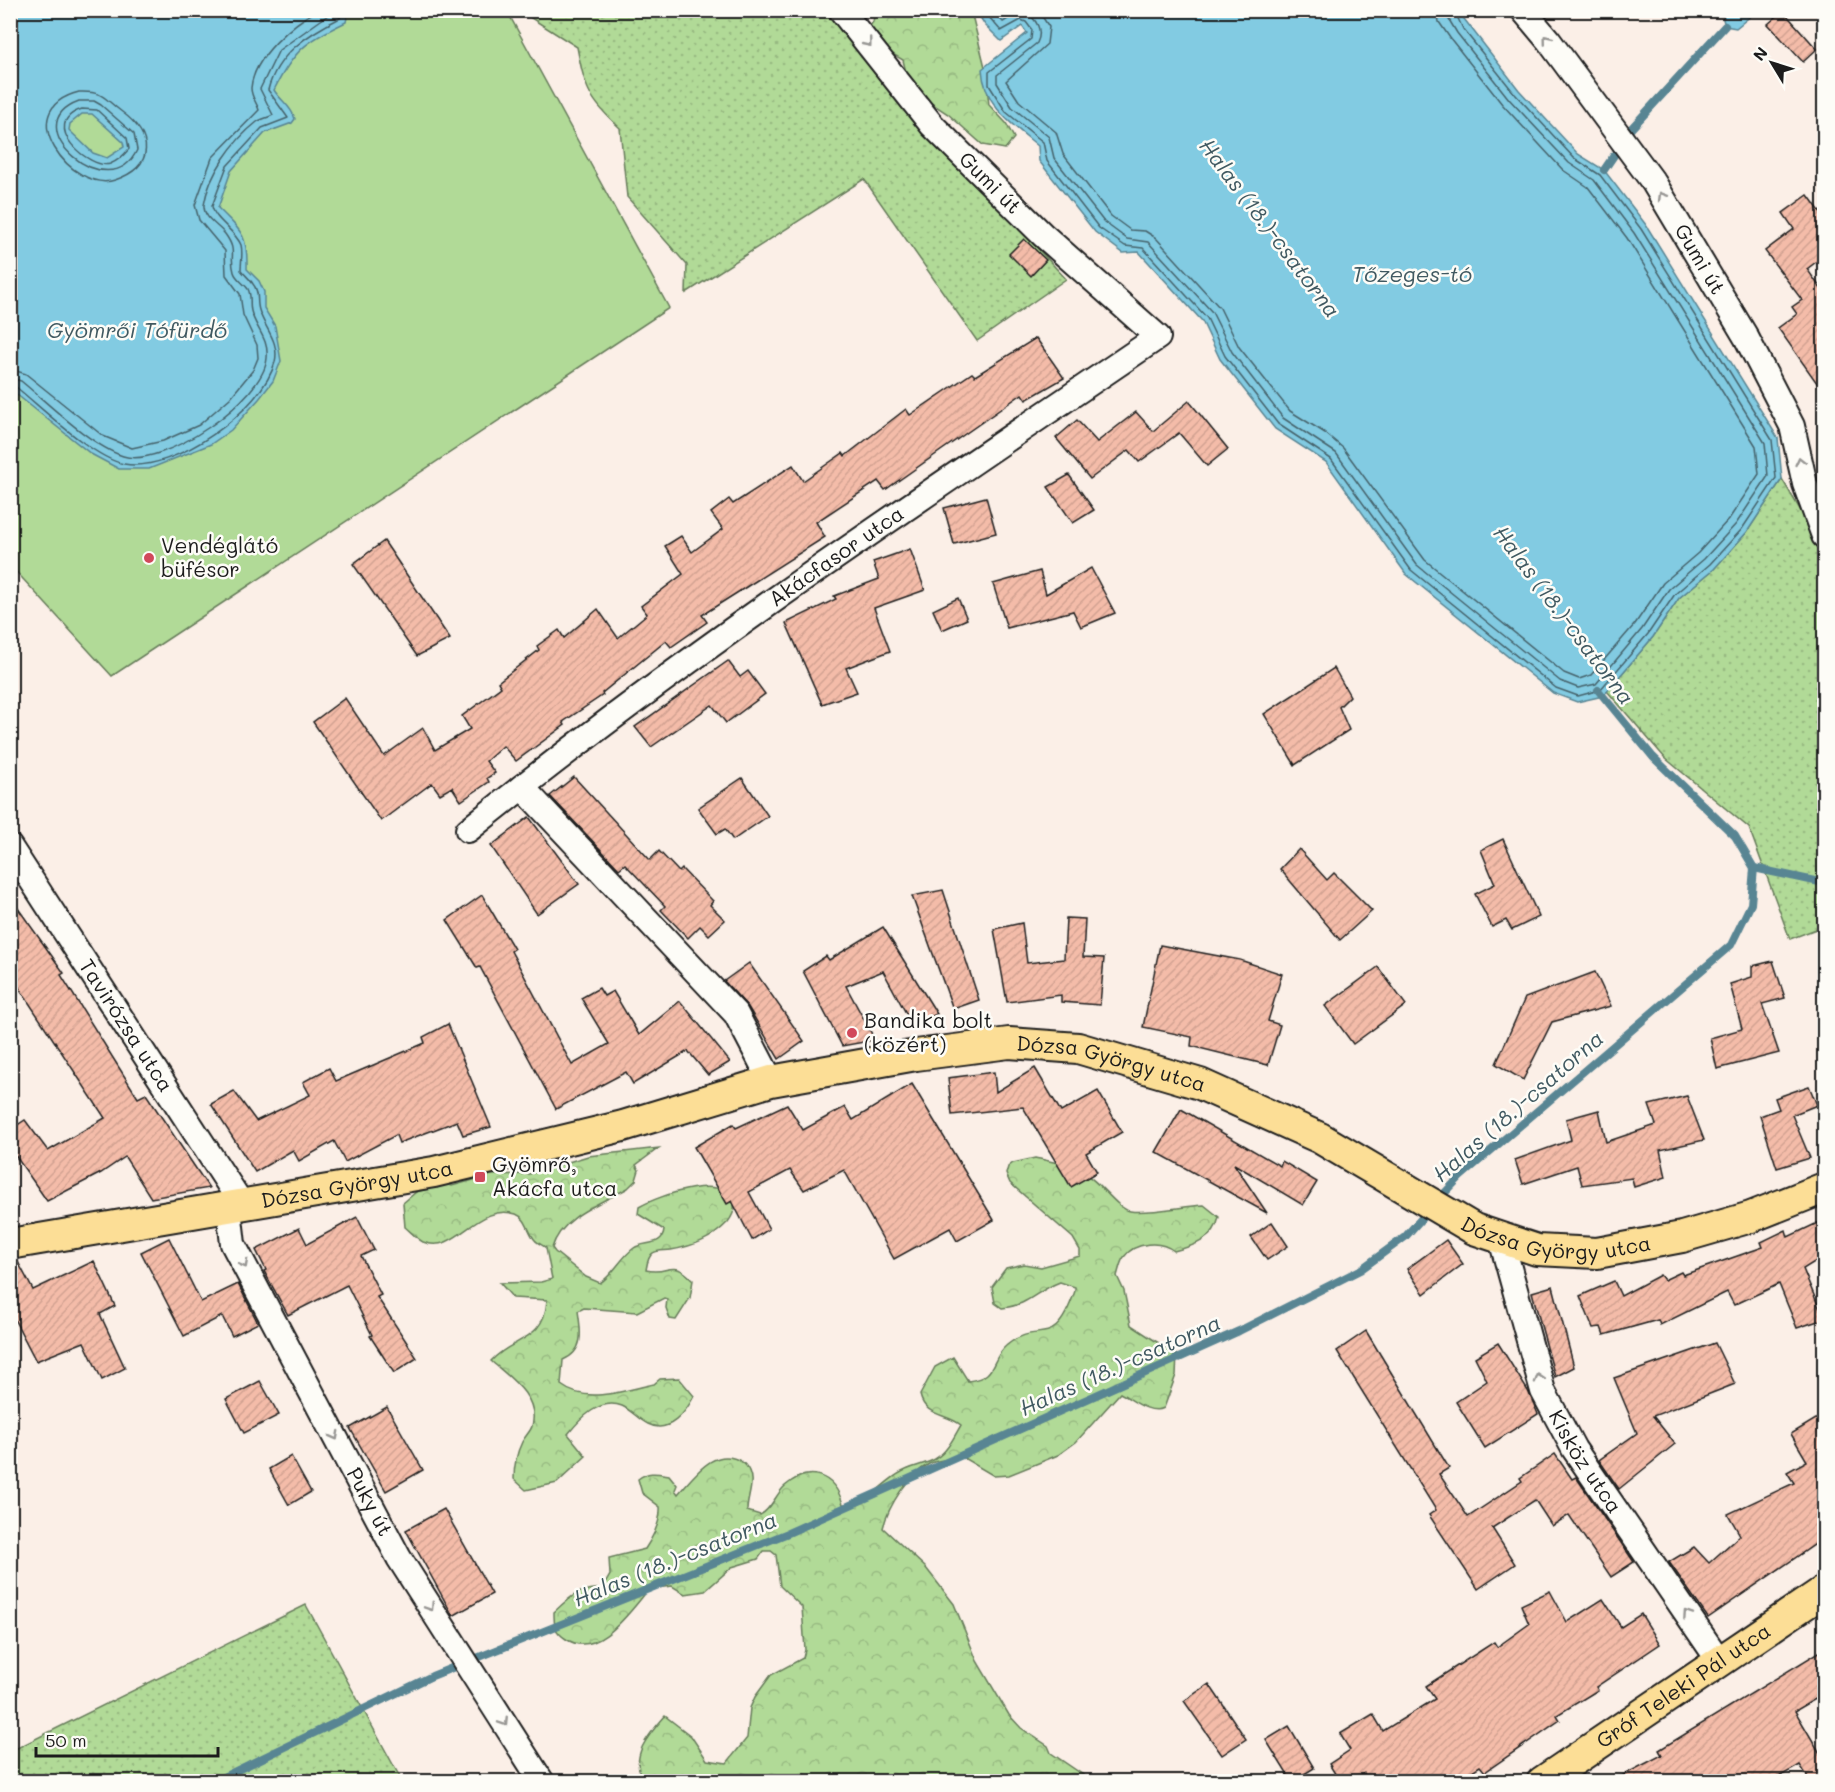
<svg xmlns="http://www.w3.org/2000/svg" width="1835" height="1792" viewBox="0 0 1835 1792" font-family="Mali,sans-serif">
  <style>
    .grass { fill: url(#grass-dots); stroke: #667b5a; stroke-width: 1.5 }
    .forest { fill: url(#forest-crowns); stroke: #667b5a; stroke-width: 1.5 }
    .park { fill: #b1da97; stroke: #667b5a; stroke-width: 1.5 }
    .water { fill: #82cbe2; stroke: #598593; stroke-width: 1.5; fill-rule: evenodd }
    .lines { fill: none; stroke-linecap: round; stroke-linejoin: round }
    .shore { stroke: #45626b; stroke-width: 1.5 }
    .stream { stroke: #598593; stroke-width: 8 }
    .building { fill: url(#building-hatch); stroke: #1c1c1c; stroke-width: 1.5 }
    .minor-casing { stroke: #1c1c1c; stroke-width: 28 }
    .major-casing { stroke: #1c1c1c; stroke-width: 34 }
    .minor { stroke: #fdfcf7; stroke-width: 24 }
    .major { stroke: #fcde96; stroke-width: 30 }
    .oneway { stroke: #989794 }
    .poi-dot { fill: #d1495b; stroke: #fdfcf7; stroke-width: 2 }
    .labels { text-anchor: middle; stroke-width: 5; stroke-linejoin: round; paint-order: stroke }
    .street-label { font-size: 21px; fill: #1c1c1c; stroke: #fdfcf7 }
    .poi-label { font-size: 21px; fill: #1c1c1c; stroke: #fdfcf7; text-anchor: start }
    .water-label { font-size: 22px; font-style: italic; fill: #405961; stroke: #fdfcf7 }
  </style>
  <defs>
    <pattern id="grass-dots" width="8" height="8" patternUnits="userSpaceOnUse" patternTransform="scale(1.5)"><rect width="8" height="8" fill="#b1da97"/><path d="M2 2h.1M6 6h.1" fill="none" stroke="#98ba82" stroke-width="1.8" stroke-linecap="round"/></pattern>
    <pattern id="forest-crowns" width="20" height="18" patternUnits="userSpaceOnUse" patternTransform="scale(1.5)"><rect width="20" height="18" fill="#b1da97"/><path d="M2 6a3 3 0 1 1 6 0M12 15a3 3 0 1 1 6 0" fill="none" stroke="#98ba82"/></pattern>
    <pattern id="building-hatch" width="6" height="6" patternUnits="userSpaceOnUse" patternTransform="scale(1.5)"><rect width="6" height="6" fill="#f4bca9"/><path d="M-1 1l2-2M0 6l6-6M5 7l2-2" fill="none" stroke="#d1a191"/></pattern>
  </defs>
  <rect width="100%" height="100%" fill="#fbefe7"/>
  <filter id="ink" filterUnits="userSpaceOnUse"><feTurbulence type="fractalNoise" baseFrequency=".0167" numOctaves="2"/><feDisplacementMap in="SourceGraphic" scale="12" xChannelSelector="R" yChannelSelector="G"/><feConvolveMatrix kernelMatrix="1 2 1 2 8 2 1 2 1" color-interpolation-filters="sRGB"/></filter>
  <g filter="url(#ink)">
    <g class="grass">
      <path d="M520,11H841L931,133L1066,279L977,341L864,179L686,293L687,265L627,197L620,128C588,99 585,88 577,47Z"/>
      <polygon points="1782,479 1824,550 1824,926 1790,939 1749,828 1665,758 1607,691 1653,637 1679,598 1714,569 1747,532"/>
      <polygon points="306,1605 402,1781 11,1781 11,1751"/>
    </g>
    <g class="forest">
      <polygon points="875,11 971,11 985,67 989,105 1006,123 1014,138 1005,149 983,145 948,114 910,89 903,60 877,45 865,32 873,22"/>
      <path d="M659,1148L636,1165L639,1170L636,1180L628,1188C602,1203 561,1216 552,1248L555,1252L586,1277L600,1283C614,1274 621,1257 634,1248C644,1241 663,1247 664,1230L638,1214L639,1207C658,1196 728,1170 734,1205C735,1211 731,1218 728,1222C712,1239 694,1246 671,1250C666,1251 657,1250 653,1253C648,1256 647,1264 646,1270C670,1276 670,1257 693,1280L690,1298L676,1320L670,1319L666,1308L667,1299L664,1298L637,1312L584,1308L578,1311C581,1331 585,1351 563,1360L561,1385C587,1405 625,1390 654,1384L660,1379L679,1378L694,1396C686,1412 669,1435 648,1424C639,1420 631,1410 622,1406C600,1397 580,1419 568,1434L586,1456L557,1483L526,1490L514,1479C514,1467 517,1452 522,1442C525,1436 531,1431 532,1426C540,1397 509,1377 491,1361C513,1336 544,1343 547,1300L513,1298L500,1283L541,1282L552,1279L546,1248C543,1245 537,1243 535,1240C528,1232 527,1218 516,1214C476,1202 457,1256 423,1242C417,1239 410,1231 405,1227L403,1203L416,1192L447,1184L452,1186L491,1175L529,1174L588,1156Z"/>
      <path d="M1035,1158C1054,1162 1072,1165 1088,1176C1100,1183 1118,1209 1130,1211C1148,1214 1184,1206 1204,1205L1219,1217C1215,1239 1194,1246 1174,1251C1160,1240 1135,1242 1124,1257C1120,1262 1119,1270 1117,1276L1124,1291L1131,1325L1177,1355L1176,1375L1164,1408C1150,1415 1133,1400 1120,1393L1076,1442L1058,1455L1009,1475L994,1476L962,1457C952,1459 938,1459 929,1464C907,1476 889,1505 883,1528L926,1568L954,1604L977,1661L1009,1715L1021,1728L1048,1746L1051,1753L1092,1781H643C629,1756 649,1734 665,1716L691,1736L707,1760L727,1763L747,1738L750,1708L755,1697L771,1675L803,1658L805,1650L802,1607L780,1586L776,1555L771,1551H764L758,1559L732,1567L705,1591L685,1594L672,1586L649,1589C630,1611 598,1660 566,1639C554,1631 554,1626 554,1612C570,1597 579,1588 602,1589L610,1575L609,1558L645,1549C653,1537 661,1521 660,1507L642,1493L638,1479C649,1471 656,1473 669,1475L677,1485L675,1490L678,1494C695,1475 715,1445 742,1462C748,1466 752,1476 751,1483C751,1492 747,1501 747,1511L760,1515C772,1509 775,1495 785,1486C809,1465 834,1474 843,1504C864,1508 883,1482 900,1473C911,1466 924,1465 935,1459C948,1451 954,1437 961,1425C946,1413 925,1417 920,1395L935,1367L953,1357L968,1381C999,1377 989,1360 1007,1345C1040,1318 1053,1355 1075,1291V1287L1060,1282C1034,1292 1030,1305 1002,1308L995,1303L992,1287L1006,1268L1024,1264L1041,1267L1080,1256V1250L1073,1238L1010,1183L1006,1174L1008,1167L1013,1163Z"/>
    </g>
    <polygon class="park" points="11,11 507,11 669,308 112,676 11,566"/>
    <g class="water">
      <path d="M344,10L348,13L346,22C306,41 294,50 274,90C280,100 292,107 295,119L292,123L265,133L231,171L218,208C241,231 248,234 247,269L259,281L264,292V308L275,326L281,361L273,381L259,399L231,430L211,444L149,469H119L91,454L11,390V11ZM82,114H92L123,142L124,147L107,158L93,153L69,130L70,124Z"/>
      <path d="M976,11H1458L1519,90L1578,154L1604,170L1646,225L1778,438L1782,479L1747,532L1714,569L1679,598L1653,637L1603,696L1577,702L1553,693L1406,574L1326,462L1275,429L1220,359L1202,321L1139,252L1123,253L1095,232L1039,161L1038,146C1012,124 984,106 982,69L1027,33L1022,26L1001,41L985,25Z"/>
      <polygon points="1726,11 1726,10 1757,11 1736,28 1725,26 1723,19"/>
    </g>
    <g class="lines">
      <g class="shore">
        <polyline points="983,10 1001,31 1021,20 1026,22 1032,30 1031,39 989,72 989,85 1006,112 1043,142 1047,161 1099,228 1125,246 1143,248 1207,318 1225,356 1278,424 1331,459 1411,570 1556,688 1578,696 1600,690 1648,634 1675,594 1710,564 1742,529 1776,478 1772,440 1641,229 1600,175 1574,158 1515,94 1463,29 1454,10"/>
        <path d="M992,10L1003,22L1016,14L1026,13C1037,19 1043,31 1037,43L997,75V83L1012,107L1049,137L1054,158L1104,222L1127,239L1148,242L1212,312L1232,352L1283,418L1336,453L1417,565L1560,681L1578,688L1596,684L1642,629L1669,589L1704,559L1736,524L1768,476L1765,443L1634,233L1594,180L1569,163L1509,99L1457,33L1448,18L1446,10"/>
        <polyline points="1038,10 1049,27 1047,44 1006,81 1019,101 1056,132 1063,154 1111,216 1130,230 1145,231 1156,238 1220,308 1239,347 1290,411 1325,433 1343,448 1425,560 1564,673 1579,679 1591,675 1635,624 1663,583 1698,553 1729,519 1759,474 1756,446 1627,238 1588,187 1563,170 1502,104 1450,38 1439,22 1437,10"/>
        <path d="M79,92C105,91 104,99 122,112C153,135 156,166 115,180C73,194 8,110 79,92Z"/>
        <path d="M79,101H94L101,105L134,134L137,150C110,209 13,125 79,101Z"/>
        <path d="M82,109L97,110L127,138L129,149C124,155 118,161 110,164C90,170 37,124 82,109Z"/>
        <path d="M10,369L26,374L103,436L132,448L163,441L199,425L230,398L253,370L258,358L257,345L243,315L240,294L226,275L225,251L199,220L195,205L212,158L259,110C257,103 251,97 251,88C253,58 293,23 318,10"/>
        <path d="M10,378L21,381C48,403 91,446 123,456C163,469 264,399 267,358C269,338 255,328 251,311C249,304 252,296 248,289C244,283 236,279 234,272C229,254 238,252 225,234C218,225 203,218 204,205C209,174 233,141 257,122C261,119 268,118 273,115L260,89L279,50L335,10"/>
        <path d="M10,386L16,387C42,408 93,458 124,464C173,474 263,409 275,362C280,341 264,328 259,310C256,301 260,292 253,284C250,279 245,275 241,270C241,263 243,252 241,245C235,230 214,220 212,206L227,166L262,128L288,118L268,90C277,54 308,34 340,18L342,10"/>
      </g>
      <g class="stream">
        <polyline points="1628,132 1725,26"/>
        <polyline points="1604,170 1619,148"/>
        <polyline points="1754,868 1824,883"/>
        <polyline points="1438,1200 1460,1177 1731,945 1751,904 1754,868 1735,836 1653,757 1598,690"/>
        <polyline points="213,1782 432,1676 788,1533 1239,1331 1360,1270 1405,1237 1430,1209"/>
      </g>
    </g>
    <g class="building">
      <polygon points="1783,11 1817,49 1803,62 1768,24"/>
      <polygon points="1808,195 1824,217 1824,256 1807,269 1824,293 1824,393 1778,328 1797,314 1792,307 1802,300 1765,251 1794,229 1783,213"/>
      <polygon points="1024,239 1046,260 1031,276 1009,254"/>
      <polygon points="1036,338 1064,378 1026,400 1022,394 885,490 878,481 816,522 825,537 702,615 707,622 671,647 666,641 602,693 603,695 563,722 565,725 516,761 503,746 486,761 495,773 487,778 489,782 461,801 452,787 440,794 432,783 381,821 313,722 345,698 384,756 423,728 435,750 470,729 462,716 501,687 498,682 539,650 537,646 559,630 564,638 598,609 618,638 647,614 641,606 683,574 665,546 681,536 692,552 723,529 711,513 729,499 733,504 793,465 803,481 843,453 845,456 906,409 910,415 972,373 975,376"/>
      <polygon points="1189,401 1228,449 1207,466 1179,433 1139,462 1129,450 1090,479 1056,438 1077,420 1097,442 1136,412 1153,431"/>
      <polygon points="1069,475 1094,510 1073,523 1048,487"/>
      <polygon points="986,497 996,533 954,544 944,508"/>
      <polygon points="384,541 450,639 417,656 353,564"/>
      <polygon points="910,549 925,590 874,608 890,651 846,668 857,692 822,704 786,623 836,599 834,596 879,579 873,562"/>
      <polygon points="1091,568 1115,613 1081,627 1073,611 1007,628 993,584 1040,571 1046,594"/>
      <polygon points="958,598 967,619 942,630 933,610"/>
      <polygon points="728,661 740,677 748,671 765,694 726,723 712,705 651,747 635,727"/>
      <polygon points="1334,668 1350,696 1339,707 1349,730 1295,765 1264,714"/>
      <polygon points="574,777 650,860 659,851 679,872 682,869 713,901 710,905 725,920 709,935 700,926 688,938 661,910 665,906 625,864 619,869 550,796"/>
      <polygon points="742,778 768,816 733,840 725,829 717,834 698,808"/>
      <polygon points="529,817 579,884 537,914 491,846"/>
      <polygon points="1503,839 1539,917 1512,930 1506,920 1492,927 1475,894 1495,884 1481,850"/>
      <polygon points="1299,849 1327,880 1334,873 1372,911 1340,940 1280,869"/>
      <polygon points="943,890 979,1000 953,1009 912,896"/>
      <polygon points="482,895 514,949 511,951 572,1065 609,1044 581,998 599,988 604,996 613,991 639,1035 680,1001 730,1062 708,1075 688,1051 633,1084 626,1072 556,1109 480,967 477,968 447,920"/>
      <polygon points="10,897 64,973 61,975 138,1098 146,1094 209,1188 151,1198 125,1157 101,1173 47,1201 10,1148 10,1130 25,1120 48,1151 105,1118 10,974"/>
      <polygon points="1066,918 1085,919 1083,957 1104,958 1100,1005 1061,1002 1061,995 1007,1002 994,929 1022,923 1027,963 1064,959"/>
      <polygon points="883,927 937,1014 912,1024 883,971 846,986 875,1040 842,1046 803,971 826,956 829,960"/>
      <polygon points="1160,945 1240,960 1282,974 1268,1021 1280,1025 1268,1065 1191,1046 1192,1037 1143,1027"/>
      <polygon points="1773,961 1785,998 1762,1004 1779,1053 1717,1069 1710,1038 1742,1029 1730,984 1752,977 1752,966"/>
      <polygon points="749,963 804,1041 779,1059 748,1007 724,981"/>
      <polygon points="1378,967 1406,1005 1353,1044 1325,1006"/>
      <polygon points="1595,972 1611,1006 1552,1022 1523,1080 1496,1064 1525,998"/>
      <polygon points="448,1024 491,1127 463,1135 457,1121 399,1143 396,1135 345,1162 334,1141 299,1161 293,1150 255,1172 211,1104 234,1091 256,1121 310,1095 303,1082 329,1068 336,1081 425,1043 423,1037"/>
      <polygon points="1035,1068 1061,1112 1098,1091 1122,1132 1086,1153 1097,1172 1071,1187 1023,1107 952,1115 948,1078 994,1072 996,1092"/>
      <polygon points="912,1084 994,1220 957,1241 950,1228 894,1259 844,1170 804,1190 790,1170 749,1192 769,1229 752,1240 732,1201 727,1204 694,1147 733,1124 736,1128 787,1104 803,1130 845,1107 853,1120"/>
      <polygon points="1809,1086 1817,1105 1792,1115 1810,1158 1777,1168 1760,1116 1779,1109 1775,1098"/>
      <polygon points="1687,1096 1704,1140 1660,1150 1666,1177 1634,1187 1632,1178 1582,1185 1577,1166 1523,1184 1515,1160 1571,1140 1566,1119 1599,1110 1606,1142 1656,1125 1649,1105"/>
      <polygon points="1181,1109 1280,1166 1282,1161 1317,1182 1303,1205 1234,1164 1267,1213 1156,1152"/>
      <polygon points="357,1217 374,1250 361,1256 381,1295 377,1297 417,1358 394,1373 370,1336 372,1335 347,1285 288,1315 264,1271 266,1270 256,1250 299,1228 307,1244"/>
      <polygon points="1824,1220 1824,1256 1803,1269 1824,1319 1797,1328 1779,1284 1734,1305 1727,1292 1660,1325 1658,1320 1604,1335 1601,1327 1593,1328 1580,1296 1614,1281 1621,1296 1660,1275 1664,1280 1681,1272 1683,1275 1763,1247 1761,1242 1786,1230 1788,1237"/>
      <polygon points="1272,1222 1288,1246 1267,1260 1251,1237"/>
      <polygon points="169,1238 201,1302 238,1284 258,1323 232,1336 222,1316 184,1336 141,1252"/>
      <polygon points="1446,1240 1463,1264 1424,1294 1407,1269"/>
      <polygon points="17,1260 33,1290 94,1261 115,1306 100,1314 125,1368 102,1380 84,1342 36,1361 10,1311 10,1261"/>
      <polygon points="1553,1286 1574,1367 1555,1377 1532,1292"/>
      <polygon points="1366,1331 1449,1468 1439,1474 1468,1517 1522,1481 1520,1478 1555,1454 1572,1479 1576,1477 1634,1562 1611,1577 1569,1515 1552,1526 1535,1500 1492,1528 1515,1564 1478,1589 1429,1515 1436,1510 1337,1351"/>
      <polygon points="1498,1343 1528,1391 1538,1414 1485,1448 1456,1402 1487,1381 1475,1357"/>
      <polygon points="1715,1343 1735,1384 1653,1416 1675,1444 1619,1489 1599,1460 1637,1433 1614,1378"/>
      <polygon points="260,1381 279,1415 244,1433 226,1399"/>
      <polygon points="387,1407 423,1470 386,1491 350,1428"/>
      <polygon points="1824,1414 1824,1538 1708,1618 1669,1562 1694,1547 1709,1563 1740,1535 1728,1514 1794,1483 1787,1472 1807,1461 1791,1434"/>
      <polygon points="291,1456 311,1492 289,1505 269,1469"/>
      <polygon points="444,1509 492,1594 453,1616 406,1530"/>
      <polygon points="1550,1591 1567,1622 1603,1599 1621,1627 1641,1614 1660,1644 1596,1687 1598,1690 1557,1715 1560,1720 1485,1772 1480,1766 1455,1782 1369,1782 1364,1773 1351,1782 1340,1782 1329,1764 1350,1750 1340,1734 1373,1714 1383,1731 1435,1699 1426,1686 1494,1642 1497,1647 1529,1624 1521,1605"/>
      <polygon points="1824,1649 1824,1694 1795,1711 1824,1760 1824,1782 1811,1782 1800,1765 1770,1782 1610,1782 1662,1755 1659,1750"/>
      <polygon points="1209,1684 1246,1739 1222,1755 1184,1701"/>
      <polygon points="1289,1726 1314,1768 1292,1782 1266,1740"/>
    </g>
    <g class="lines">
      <g class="minor-casing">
        <g id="minor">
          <path id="s1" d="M1523,10L1549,41L1654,183L1746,337L1792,426L1805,484L1824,536"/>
          <polyline points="522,787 736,1014 771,1081"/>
          <path id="s2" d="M468,830C688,652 924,496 1158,337L1043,235L932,125L841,10"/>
          <path id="s3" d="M10,847L243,1206"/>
          <path id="s4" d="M229,1209L233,1244L399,1558L542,1782"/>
          <path id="s5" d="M1501,1239L1543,1391L1574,1449L1720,1662"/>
        </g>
      </g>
      <g class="major-casing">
        <g id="major">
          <path id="s6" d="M10,1244L434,1172L623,1126L771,1081L916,1055L1009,1043L1078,1048L1200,1084L1320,1138L1474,1229L1537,1250L1597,1253L1682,1237L1751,1217L1824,1188"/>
          <path id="s7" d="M1542,1782L1824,1591"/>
        </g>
      </g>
      <use href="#minor" class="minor"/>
      <use href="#major" class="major"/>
    </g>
    <defs><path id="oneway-chevron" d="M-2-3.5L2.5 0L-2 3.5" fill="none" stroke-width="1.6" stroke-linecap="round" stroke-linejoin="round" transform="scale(1.5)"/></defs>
    <g class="oneway">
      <use href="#oneway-chevron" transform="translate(1547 39) rotate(-129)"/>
      <use href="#oneway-chevron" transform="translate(868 43) rotate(51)"/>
      <use href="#oneway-chevron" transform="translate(1662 196) rotate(-121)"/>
      <use href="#oneway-chevron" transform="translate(1800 461) rotate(-103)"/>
      <use href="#oneway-chevron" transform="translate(244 1264) rotate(62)"/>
      <use href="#oneway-chevron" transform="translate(1539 1378) rotate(-107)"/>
      <use href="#oneway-chevron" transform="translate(335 1436) rotate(62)"/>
      <use href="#oneway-chevron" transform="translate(430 1607) rotate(57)"/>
      <use href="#oneway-chevron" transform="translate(1687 1614) rotate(-124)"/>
      <use href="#oneway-chevron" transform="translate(504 1722) rotate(57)"/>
    </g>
  </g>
  <g class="poi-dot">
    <circle cx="149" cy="558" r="6"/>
    <circle cx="852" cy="1033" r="6"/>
    <rect x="474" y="1171" width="12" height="12" rx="3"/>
  </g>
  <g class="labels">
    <g class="street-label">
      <text transform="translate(990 183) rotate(45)" y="7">Gumi út</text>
      <text dy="7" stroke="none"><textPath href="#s1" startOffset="306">Gumi út</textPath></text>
      <text dy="7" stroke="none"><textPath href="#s2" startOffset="459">Akácfasor utca</textPath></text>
      <text dy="7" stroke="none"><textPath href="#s3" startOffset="213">Tavirózsa utca</textPath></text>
      <text dy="7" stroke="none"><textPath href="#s6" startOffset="1125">Dózsa György utca</textPath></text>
      <text dy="7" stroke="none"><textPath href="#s6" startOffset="352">Dózsa György utca</textPath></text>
      <text dy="7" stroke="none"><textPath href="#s6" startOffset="1611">Dózsa György utca</textPath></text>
      <text dy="7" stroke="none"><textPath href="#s5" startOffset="240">Kisköz utca</textPath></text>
      <text dy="7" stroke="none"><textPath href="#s4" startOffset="327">Puky út</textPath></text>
      <text dy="7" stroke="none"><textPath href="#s7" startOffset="171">Gróf Teleki Pál utca</textPath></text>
    </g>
    <g class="poi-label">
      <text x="161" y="553">Vendéglátó<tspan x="161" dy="24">büfésor</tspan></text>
      <text x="864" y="1028">Bandika bolt<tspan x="864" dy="24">(közért)</tspan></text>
      <text x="492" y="1172">Gyömrő,<tspan x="492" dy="24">Akácfa utca</tspan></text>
    </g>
    <g class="water-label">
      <text transform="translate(1270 228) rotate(53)" y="8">Halas (18.)-csatorna</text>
      <text x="1412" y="282">Tőzeges-tó</text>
      <text x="137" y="338">Gyömrői Tófürdő</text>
      <text transform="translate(1564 615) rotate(53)" y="8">Halas (18.)-csatorna</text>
      <text transform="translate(1518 1106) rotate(-41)" y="8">Halas (18.)-csatorna</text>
      <text transform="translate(1120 1365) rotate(-24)" y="8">Halas (18.)-csatorna</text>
      <text transform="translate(675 1559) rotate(-22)" y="8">Halas (18.)-csatorna</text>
    </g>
  </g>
  <rect width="1835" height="1792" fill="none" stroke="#fdfcf7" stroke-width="36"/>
  <rect x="18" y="18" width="1799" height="1756" fill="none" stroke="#1c1c1c" stroke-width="2" filter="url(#ink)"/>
  <g transform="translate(1772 63) rotate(308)" stroke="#fdfcf7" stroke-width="4.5" paint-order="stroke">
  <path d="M0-4.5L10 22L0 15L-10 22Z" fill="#1c1c1c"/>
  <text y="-9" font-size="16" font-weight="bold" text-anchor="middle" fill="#1c1c1c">N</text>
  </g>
  <path d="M36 1747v9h182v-9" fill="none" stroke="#1c1c1c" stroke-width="3"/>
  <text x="45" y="1747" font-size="18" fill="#1c1c1c" stroke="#fdfcf7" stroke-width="4.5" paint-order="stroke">50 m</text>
</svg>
